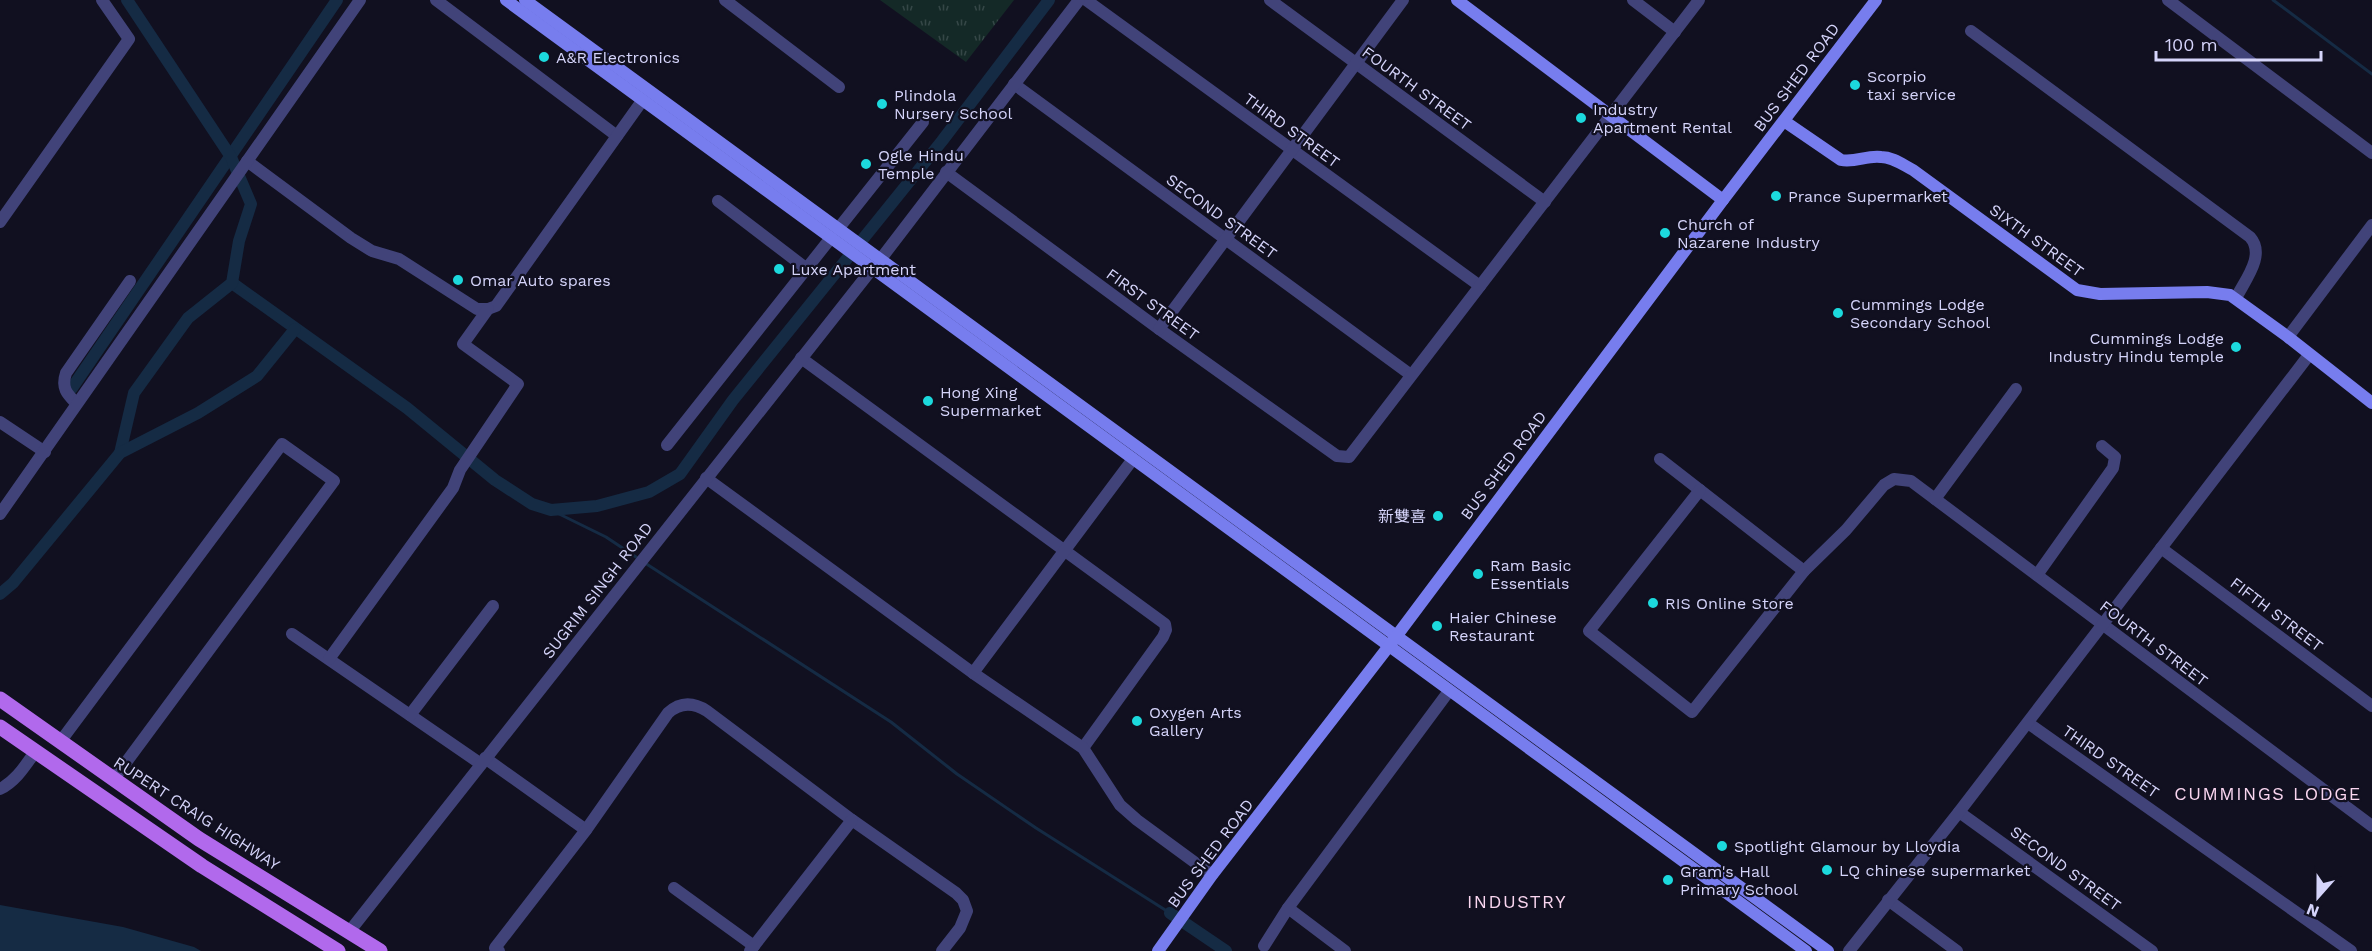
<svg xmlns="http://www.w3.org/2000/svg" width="2372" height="951" viewBox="0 0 2372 951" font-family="'Work Sans','Noto Sans SC',sans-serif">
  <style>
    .park { fill: url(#park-tufts) }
    .water { fill: #152b44 }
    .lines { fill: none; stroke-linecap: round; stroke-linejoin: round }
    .stream { stroke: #152b44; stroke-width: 3 }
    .canal { stroke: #152b44; stroke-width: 12 }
    .street { stroke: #414379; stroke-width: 12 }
    .secondary { stroke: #777dee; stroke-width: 12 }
    .primary { stroke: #b169ec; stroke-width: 15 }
    .poi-dot { fill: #1cd9dd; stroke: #111020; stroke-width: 2 }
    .labels { text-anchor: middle; stroke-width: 4.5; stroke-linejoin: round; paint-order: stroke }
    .poi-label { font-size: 16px; fill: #d5d4fa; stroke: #111020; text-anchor: start }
    .street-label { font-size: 16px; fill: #d5d4fa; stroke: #111020 }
    .neighbourhood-label { font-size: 18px; letter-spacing: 1.5px; fill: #fad6f0; stroke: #111020 }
  </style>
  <defs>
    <pattern id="park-tufts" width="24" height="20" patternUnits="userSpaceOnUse" patternTransform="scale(1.5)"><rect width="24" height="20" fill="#142927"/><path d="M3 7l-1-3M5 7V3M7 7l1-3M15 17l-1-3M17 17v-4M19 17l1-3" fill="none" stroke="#354747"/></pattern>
  </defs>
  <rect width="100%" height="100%" fill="#111020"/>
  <polygon class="park" points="880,0 1014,0 966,62"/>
  <polygon class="water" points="0,905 123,927 194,947 201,951 0,951"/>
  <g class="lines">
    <g class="stream">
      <polyline points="2273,0 2372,74"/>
      <polyline points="551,510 606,537 639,559"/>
      <polyline points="645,563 891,722 957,774 1036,828 1170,913"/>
    </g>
    <g class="canal">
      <polyline points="232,283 407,408 495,480 532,504 551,510 597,506 649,492 680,474 733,400 942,141 1049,0"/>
      <polyline points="72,388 337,0"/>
      <polyline points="120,453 134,393 188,318 232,283 239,241 251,204 231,157 127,0"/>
      <polyline points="0,594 13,583 120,453 198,413 257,376 295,329"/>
      <polyline points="1170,913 1226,951"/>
    </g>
    <g class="street">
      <polyline points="436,0 617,136"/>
      <polyline points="725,0 839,87"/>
      <polyline points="1086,0 1480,286"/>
      <polyline points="1270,0 1545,202"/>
      <polyline points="1633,0 1675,32"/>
      <polyline points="2168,0 2372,153"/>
      <path d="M1971,31L2250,237C2266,255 2245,280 2236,298"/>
      <polyline points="1014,84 1411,375"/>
      <polyline points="247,161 351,238 372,251 399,259 477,309 488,309 496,306 642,101"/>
      <polyline points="946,172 1159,329 1337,456 1349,457 1699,0"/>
      <polyline points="718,201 807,269"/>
      <polyline points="0,222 129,39 102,0"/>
      <polyline points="838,229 923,122"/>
      <polyline points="880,260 1079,0"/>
      <polyline points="1159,329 1403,0"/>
      <polyline points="2288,337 2372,225"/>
      <polyline points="801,358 1165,624 1166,630 1163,637 1083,748"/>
      <path d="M76,403C67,394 61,388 66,373L130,281"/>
      <polyline points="0,422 45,452"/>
      <polyline points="667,445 830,239"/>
      <polyline points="1660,459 1804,571"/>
      <polyline points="706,478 973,673 1083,748 1120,805 1137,820 1212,875"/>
      <polyline points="1700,490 1589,631 1692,712 1804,571 1846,530 1884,485 1894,479 1911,481 2372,826"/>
      <polyline points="1935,499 2016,389"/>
      <polyline points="0,514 360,0"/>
      <polyline points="2161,548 2372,706"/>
      <polyline points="2037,575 2113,468 2115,457 2102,446"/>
      <polyline points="292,634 481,764"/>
      <polyline points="329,659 453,488 460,470 518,384 463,344 488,309"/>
      <polyline points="973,673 1133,459"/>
      <polyline points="410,715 493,606"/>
      <polyline points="2028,723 2351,951"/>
      <polyline points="60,742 282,444 334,481 113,780"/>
      <polyline points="485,758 586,830"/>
      <path d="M0,789C16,781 25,766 35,752"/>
      <polyline points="1959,812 2152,951"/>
      <polyline points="674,888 754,946"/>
      <polyline points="1888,900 1957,951"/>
      <polyline points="1288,908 1345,951"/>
      <polyline points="349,932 872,269"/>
      <polyline points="1264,946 1288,908 1449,691"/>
      <path d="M499,951L495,948L586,830L668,713C680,702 693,702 707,711L852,820L956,893L963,900L967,911L960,928L942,951"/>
      <polyline points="750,951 852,820"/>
      <polyline points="1849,951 1959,812 2309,355"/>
    </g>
    <g class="secondary">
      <polyline points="506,0 1806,951"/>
      <polyline points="525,0 1828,951"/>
      <polyline points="1457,0 1723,200"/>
      <path d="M1784,121L1841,160C1855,163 1867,155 1881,157C1893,157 1903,165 1913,170L2077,290L2100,294L2207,292L2230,295L2288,337L2372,403"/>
      <polyline points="1158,951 1212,875 1389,646 1723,200 1876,0"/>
    </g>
    <g class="primary">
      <polyline points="0,699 199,839 380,951"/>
      <polyline points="0,727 202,866 338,951"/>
    </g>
  </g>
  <g class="poi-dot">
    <circle cx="544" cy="57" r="6"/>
    <circle cx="1855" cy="85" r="6"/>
    <circle cx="882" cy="104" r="6"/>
    <circle cx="1581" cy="118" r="6"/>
    <circle cx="866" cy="164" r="6"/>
    <circle cx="1776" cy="196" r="6"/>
    <circle cx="1665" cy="233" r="6"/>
    <circle cx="779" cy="269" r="6"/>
    <circle cx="458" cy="280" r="6"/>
    <circle cx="1838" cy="313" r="6"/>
    <circle cx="2236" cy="347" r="6"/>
    <circle cx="928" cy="401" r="6"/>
    <circle cx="1438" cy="516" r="6"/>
    <circle cx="1478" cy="574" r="6"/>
    <circle cx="1653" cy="603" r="6"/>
    <circle cx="1437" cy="626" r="6"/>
    <circle cx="1137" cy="721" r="6"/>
    <circle cx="1722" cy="846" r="6"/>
    <circle cx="1827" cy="870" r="6"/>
    <circle cx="1668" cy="880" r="6"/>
  </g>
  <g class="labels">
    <g class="poi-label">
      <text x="556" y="63">A&amp;R Electronics</text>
      <text x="1867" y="82">Scorpio<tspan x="1867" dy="18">taxi service</tspan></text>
      <text x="894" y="101">Plindola<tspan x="894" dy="18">Nursery School</tspan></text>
      <text x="1593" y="115">Industry<tspan x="1593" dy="18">Apartment Rental</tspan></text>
      <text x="878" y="161">Ogle Hindu<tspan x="878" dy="18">Temple</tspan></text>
      <text x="1788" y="202">Prance Supermarket</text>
      <text x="1677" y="230">Church of<tspan x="1677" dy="18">Nazarene Industry</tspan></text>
      <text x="791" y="275">Luxe Apartment</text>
      <text x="470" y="286">Omar Auto spares</text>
      <text x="1850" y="310">Cummings Lodge<tspan x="1850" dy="18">Secondary School</tspan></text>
      <text x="2224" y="344" text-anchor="end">Cummings Lodge<tspan x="2224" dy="18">Industry Hindu temple</tspan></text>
      <text x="940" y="398">Hong Xing<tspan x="940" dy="18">Supermarket</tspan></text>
      <text x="1426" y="522" text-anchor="end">新雙喜</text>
      <text x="1490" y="571">Ram Basic<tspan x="1490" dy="18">Essentials</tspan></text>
      <text x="1665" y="609">RIS Online Store</text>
      <text x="1449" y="623">Haier Chinese<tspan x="1449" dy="18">Restaurant</tspan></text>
      <text x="1149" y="718">Oxygen Arts<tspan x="1149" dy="18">Gallery</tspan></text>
      <text x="1734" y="852">Spotlight Glamour by Lloydia</text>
      <text x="1839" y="876">LQ chinese supermarket</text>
      <text x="1680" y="877">Gram's Hall<tspan x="1680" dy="18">Primary School</tspan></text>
    </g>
    <g class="street-label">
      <text transform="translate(1796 77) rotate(-53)" y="6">BUS SHED ROAD</text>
      <text transform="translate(1417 88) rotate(36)" y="6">FOURTH STREET</text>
      <text transform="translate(1292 130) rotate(36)" y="6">THIRD STREET</text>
      <text transform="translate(1222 216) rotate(36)" y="6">SECOND STREET</text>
      <text transform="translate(2037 240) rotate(36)" y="6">SIXTH STREET</text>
      <text transform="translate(1153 304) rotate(36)" y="6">FIRST STREET</text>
      <text transform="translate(1503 465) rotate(-53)" y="6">BUS SHED ROAD</text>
      <text transform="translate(597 590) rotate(-52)" y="6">SUGRIM SINGH ROAD</text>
      <text transform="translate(2277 614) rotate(37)" y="6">FIFTH STREET</text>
      <text transform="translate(2154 643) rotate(37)" y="6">FOURTH STREET</text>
      <text transform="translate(2111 761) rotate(35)" y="6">THIRD STREET</text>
      <text transform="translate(197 813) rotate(33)" y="6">RUPERT CRAIG HIGHWAY</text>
      <text transform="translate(1210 853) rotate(-53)" y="6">BUS SHED ROAD</text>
      <text transform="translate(2066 868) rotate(36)" y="6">SECOND STREET</text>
    </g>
    <g class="neighbourhood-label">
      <text x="2268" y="800">CUMMINGS LODGE</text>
      <text x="1517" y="908">INDUSTRY</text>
    </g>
  </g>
  <g transform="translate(2318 897) rotate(201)" stroke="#111020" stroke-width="4.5" paint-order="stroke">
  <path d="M0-4.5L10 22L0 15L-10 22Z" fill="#d5d4fa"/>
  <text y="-9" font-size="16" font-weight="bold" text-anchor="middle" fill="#d5d4fa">N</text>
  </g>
  <path d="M2156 51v9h165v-9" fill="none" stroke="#d5d4fa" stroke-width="3"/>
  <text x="2165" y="51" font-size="18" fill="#d5d4fa" stroke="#111020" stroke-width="4.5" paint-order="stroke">100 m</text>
</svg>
